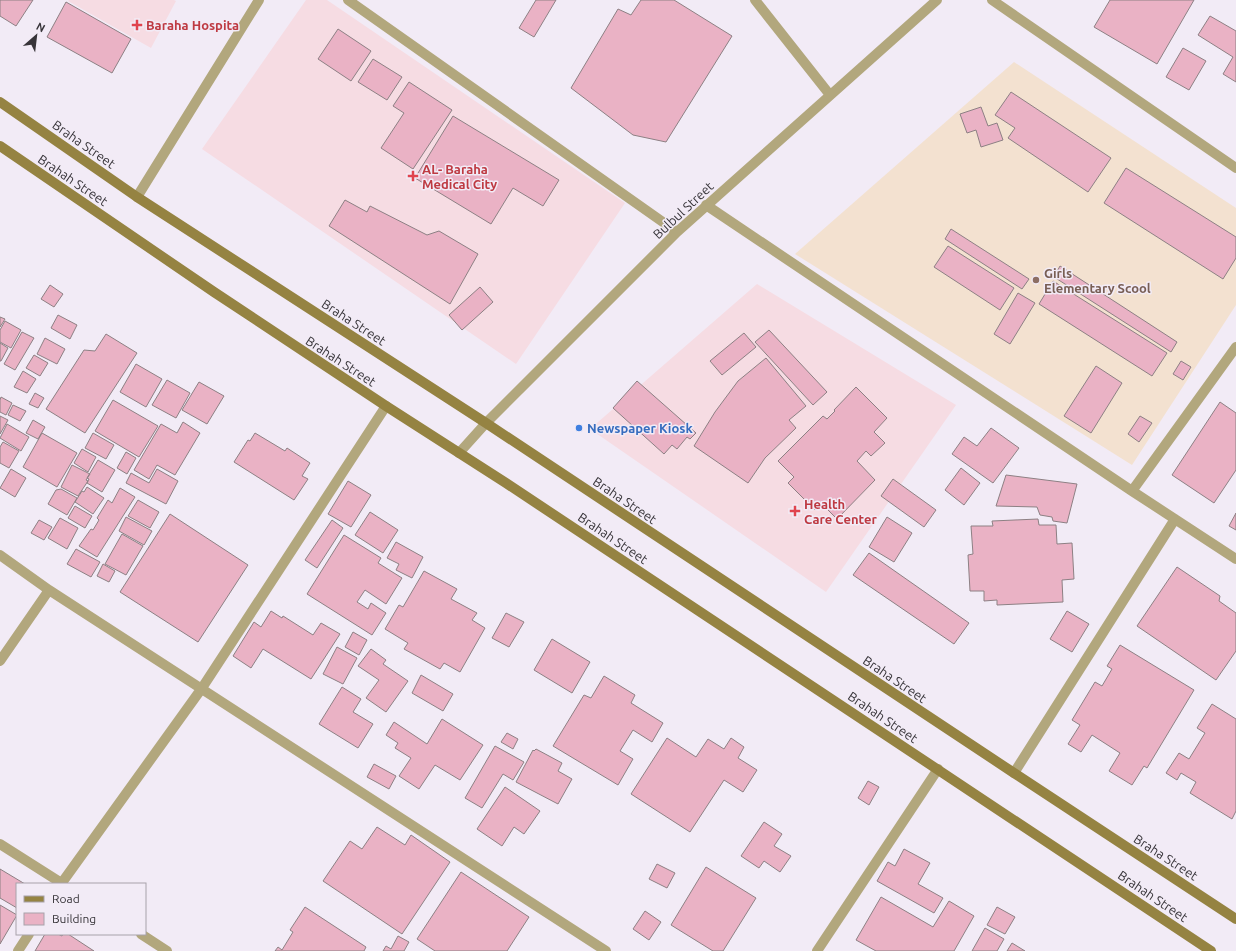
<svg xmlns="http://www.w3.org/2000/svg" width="1236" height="951" viewBox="0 0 1236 951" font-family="Ubuntu,sans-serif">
  <rect width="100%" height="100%" fill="#f2ebf6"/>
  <path fill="#f3e1d0" d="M1014,62L1236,208V305L1132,465L795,254Z"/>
  <path fill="#f6dce3" d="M69,0H174L176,1L151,48L68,1Z
    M306,0H327L625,203L516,364L202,149Z
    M757,284L956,405L826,592L590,429Z"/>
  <path fill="#eab2c5" stroke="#8d8084" d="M0,0H33L16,26L0,16Z
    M536,0H556L534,37L519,28Z
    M641,0H674L732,36L666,142L633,135L571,88L618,9L631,15Z
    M1110,0H1194L1157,64L1094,27Z
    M66,2L131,39L112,73L47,37Z
    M1210,16L1236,31V82L1223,74L1233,57L1198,35Z
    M338,29L371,51L351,81L318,59Z
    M1183,48L1206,61L1189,90L1166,77Z
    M373,59L402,77L387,100L358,82Z
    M409,82L452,110L413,169L381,148L404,113L393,106Z
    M1011,92L1111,158L1088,192L1008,138L1015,128L995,115Z
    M981,107L988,126L997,123L1003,140L981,147L976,130L967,133L960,114Z
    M453,116L559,180L543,206L513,188L491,224L415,178Z
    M1126,168L1236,237V258L1223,279L1104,203Z
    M345,200L367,212L370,206L427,235L439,231L478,254L450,304L329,226Z
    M951,229L1029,279L1022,289L945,239Z
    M948,246L1014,288L1000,310L934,267Z
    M1060,266L1177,342L1171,352L1054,277Z
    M1053,281L1167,353L1152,376L1039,304Z
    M50,285L63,294L54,307L41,299Z
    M480,287L493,302L462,330L449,315Z
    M1018,293L1035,303L1010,344L994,334Z
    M58,315L77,325L70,339L51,328Z
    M0,317L5,319L0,327Z
    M5,321L21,330L11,348L0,342V330Z
    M769,330L827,392L813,405L755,342Z
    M22,332L34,338L15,370L4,364Z
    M744,333L756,347L722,375L710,361Z
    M106,334L137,353L85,433L46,409L84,350L95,351Z
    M45,338L65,349L57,364L37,354Z
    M0,343L8,348L1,361H0Z
    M34,355L48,363L40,376L26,368Z
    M766,358L806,406L789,420L796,428L765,458L748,483L694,446L715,412L738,381Z
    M1181,361L1191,367L1183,380L1173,374Z
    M136,364L162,379L146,407L120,392Z
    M1096,366L1122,383L1091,433L1064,416Z
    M23,371L36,379L27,393L14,387Z
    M167,380L190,393L176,418L152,405Z
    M637,381L696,433L690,439L687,437L677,449L672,445L664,454L613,408Z
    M199,382L224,396L207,424L182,410Z
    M856,387L887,418L874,432L885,443L871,456L866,451L857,461L875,480L837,519L821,503L815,510L788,483L794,477L778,461L823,416L827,419L835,411L834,410Z
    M35,393L44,398L38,408L29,404Z
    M1,397L12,403L6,415L0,412V400Z
    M113,400L158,426L139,457L95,431Z
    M1220,402L1236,413V470L1214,503L1172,475Z
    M13,405L26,411L20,421L8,415Z
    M0,416L8,420L0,434Z
    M1140,416L1152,423L1139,442L1128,434Z
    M33,420L45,427L38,439L26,433Z
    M183,422L200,433L175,475L157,465L149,479L134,470L161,424L177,433Z
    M7,424L29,437L21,451L0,438Z
    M991,428L1019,448L993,483L952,454L964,437L977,446Z
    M42,433L77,453L57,487L23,467Z
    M93,433L114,445L106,459L85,448Z
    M255,433L285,451L287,448L310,463L302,476L308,479L294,500L234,462L248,440L250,441Z
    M3,442L19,451L9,468L0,463V447Z
    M82,449L96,457L88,472L74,463Z
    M126,452L136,458L127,474L117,468Z
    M98,460L115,470L102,492L87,483L89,479L87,478Z
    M72,465L90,474L86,480L88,481L78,496L61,487Z
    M961,468L980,483L964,505L945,490Z
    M11,469L26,478L15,497L0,488Z
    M157,469L178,481L166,504L126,483L131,473L149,483Z
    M1006,475L1077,484L1067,523L1053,521L1052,517L1040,515L1037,507L996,506Z
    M893,479L936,510L924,527L881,496Z
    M348,481L371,495L351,527L328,514Z
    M87,487L104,498L93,514L75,502L82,491L84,492Z
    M120,488L135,497L97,557L79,546L91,529L93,530L99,520L97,518L108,500L112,503Z
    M61,489L77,498L67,515L48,504L56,490Z
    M138,500L159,512L150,528L128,516Z
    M75,506L92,516L85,528L68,518Z
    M370,512L398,530L383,553L355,535Z
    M1236,513V530L1229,526Z
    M170,514L248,565L198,642L120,592Z
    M126,517L152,531L144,545L119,531Z
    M887,517L912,533L894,562L869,547Z
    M60,518L78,528L67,549L48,538Z
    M1038,519L1039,525H1056L1057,544L1072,543L1074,579L1062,580L1063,602L997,605V600L984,601V591H970L968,555L973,554L971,526H993L992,521Z
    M39,520L52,527L44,540L31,533Z
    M332,520L343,528L317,568L305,560Z
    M122,534L143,546L126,575L105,564Z
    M344,535L381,558L378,563L402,578L386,604L365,590L357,602L368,609L371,603L386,613L372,635L307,594Z
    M396,542L423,557L412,578L396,570L399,564L387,558Z
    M76,549L100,562L91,577L67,564Z
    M869,553L969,623L954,644L853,575Z
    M103,564L115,571L109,582L97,576Z
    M1177,567L1220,596L1219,601L1236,613V651L1216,680L1137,626Z
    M424,571L457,589L451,599L477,613L472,620L485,628L460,672L444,663L440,669L404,649L408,643L385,629L399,605L403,607Z
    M271,611L282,618L283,616L313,635L321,623L340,634L311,679L263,649L251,668L233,656L254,622L261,627Z
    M1067,611L1089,624L1072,652L1050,639Z
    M506,613L524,622L509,647L492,638Z
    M353,632L367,640L359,655L345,647Z
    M552,639L590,662L572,693L534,670Z
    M1120,645L1194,690L1147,768L1144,766L1132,785L1109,771L1120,753L1092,735L1081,752L1068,744L1080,725L1072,720L1095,682L1102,686L1112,669L1107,666Z
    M337,647L357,658L343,684L323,674Z
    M371,649L386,660L383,664L408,681L386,712L366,698L379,680L358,666Z
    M421,675L453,694L443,711L412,693Z
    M604,676L635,695L631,703L663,723L652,742L633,730L620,751L633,759L618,785L553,746L584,695L591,698Z
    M342,687L361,699L353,712L373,724L358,748L319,724Z
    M1212,704L1236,719V811L1232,819L1190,793L1196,782L1181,773L1177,780L1166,773L1179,753L1189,759L1205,733L1197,728Z
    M442,719L483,745L460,780L435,765L419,789L399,776L411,758L395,748L398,743L386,735L394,722L427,744Z
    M507,733L518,739L513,749L501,742Z
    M667,738L696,757L708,739L724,749L731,738L744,747L738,758L757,770L743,792L724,780L690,832L631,794Z
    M495,746L524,762L513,780L503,774L482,808L465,798Z
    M536,749L562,763L558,771L572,779L558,804L516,782L533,750L534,751Z
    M374,764L396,776L389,789L367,777Z
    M868,781L879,787L869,805L858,798Z
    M505,787L540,811L524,834L514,827L502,846L477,829Z
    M764,822L782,834L774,846L791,856L780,872L764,861L759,868L741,856Z
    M377,827L405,845L411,835L450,862L402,934L323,881L350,841L362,849Z
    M904,849L930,863L918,884L943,898L934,913L877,881L888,862L895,866Z
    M657,864L675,873L667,888L649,879Z
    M706,867L756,898L723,951H713L671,925Z
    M0,869L25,884H17V908L0,898Z
    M461,872L529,917L507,951H435L417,939Z
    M881,897L933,927L949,901L974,916L954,951H876L856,940Z
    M0,905L17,915L0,944Z
    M305,907L366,947L364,951H275L278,947L282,950L293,932L290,930Z
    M997,907L1015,917L1005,934L987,925Z
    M645,911L661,922L649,940L633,929Z
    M985,928L1004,939L997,951H972Z
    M45,934H58L62,936L63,934H68L94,951H35Z
    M398,936L409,942L404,951H383L386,946L391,949Z
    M1012,943L1025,951H1007Z"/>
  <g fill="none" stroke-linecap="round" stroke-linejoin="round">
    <path stroke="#b2a77d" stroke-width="10" d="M348,0L677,232
      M755,0L830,95
      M992,0L1236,168
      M137,197L259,0
      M706,205L1132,491L1236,559
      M459,453L486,423L677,232L937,0
      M1132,491L1236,347
      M0,555L49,590L606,951
      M0,661L49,590
      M1014,773L1175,519
      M0,844L63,884
      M61,884L202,688L386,406
      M141,934L167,951
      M18,951L29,934
      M817,951L938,769"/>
    <path stroke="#958342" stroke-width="10" d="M0,102L137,197L486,423L1014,773L1236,919
      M0,146L214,292L386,406L506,483L1211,951"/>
  </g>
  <g fill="#e0444e" stroke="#f2ebf6" stroke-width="1.5">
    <path d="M135 19h4v4h4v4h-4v4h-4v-4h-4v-4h4z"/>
    <path d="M411 170h4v4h4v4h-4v4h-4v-4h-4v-4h4z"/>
    <path d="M793 505h4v4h4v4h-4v4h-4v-4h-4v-4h4z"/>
  </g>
  <circle fill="#8d6e63" stroke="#f2ebf6" stroke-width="1.5" cx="1036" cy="280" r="4"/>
  <circle fill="#3f7fe0" stroke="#f2ebf6" stroke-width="1.5" cx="579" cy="428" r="4"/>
  <g text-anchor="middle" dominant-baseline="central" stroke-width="3" stroke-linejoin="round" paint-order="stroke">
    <g font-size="13" font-weight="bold" fill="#be3a42" stroke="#f2ebf6" text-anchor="start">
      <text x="146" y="25">Baraha Hospita</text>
      <text x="422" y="169">AL- Baraha<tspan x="422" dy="15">Medical City</tspan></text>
      <text x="804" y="504">Health<tspan x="804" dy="15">Care Center</tspan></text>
    </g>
    <g font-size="13" fill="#373439" stroke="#f2ebf6">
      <text transform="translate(84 144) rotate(35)">Braha Street</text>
      <text transform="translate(73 180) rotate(34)">Brahah Street</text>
      <text transform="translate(683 210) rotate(-43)">Bulbul Street</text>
      <text transform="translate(354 322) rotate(33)">Braha Street</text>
      <text transform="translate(341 361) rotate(33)">Brahah Street</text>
      <text transform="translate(625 500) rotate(34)">Braha Street</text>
      <text transform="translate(613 538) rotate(34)">Brahah Street</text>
      <text transform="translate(895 679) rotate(34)">Braha Street</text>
      <text transform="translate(883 717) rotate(34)">Brahah Street</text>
      <text transform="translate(1166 857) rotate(33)">Braha Street</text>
      <text transform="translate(1153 896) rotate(34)">Brahah Street</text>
    </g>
    <g font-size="13" font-weight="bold" fill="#785e54" stroke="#f2ebf6" text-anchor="start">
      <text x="1044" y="273">Girls<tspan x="1044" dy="15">Elementary Scool</tspan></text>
    </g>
    <g font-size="13" font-weight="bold" fill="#366cbe" stroke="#f2ebf6" text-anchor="start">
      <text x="587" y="428">Newspaper Kiosk</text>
    </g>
  </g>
  <rect x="16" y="883" width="130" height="52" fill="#f2ebf6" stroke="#a7a2aa"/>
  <rect x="24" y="896" width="20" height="6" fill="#958342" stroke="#a7a2aa"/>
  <text x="52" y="903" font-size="12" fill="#373439">Road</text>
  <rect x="24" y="913" width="20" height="12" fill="#eab2c5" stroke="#a7a2aa"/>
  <text x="52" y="923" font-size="12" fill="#373439">Building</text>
  <g transform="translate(36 36) rotate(28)" stroke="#f2ebf6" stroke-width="3" paint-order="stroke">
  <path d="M0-3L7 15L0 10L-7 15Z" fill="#373439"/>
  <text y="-6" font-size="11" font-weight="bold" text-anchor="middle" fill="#373439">N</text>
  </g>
</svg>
